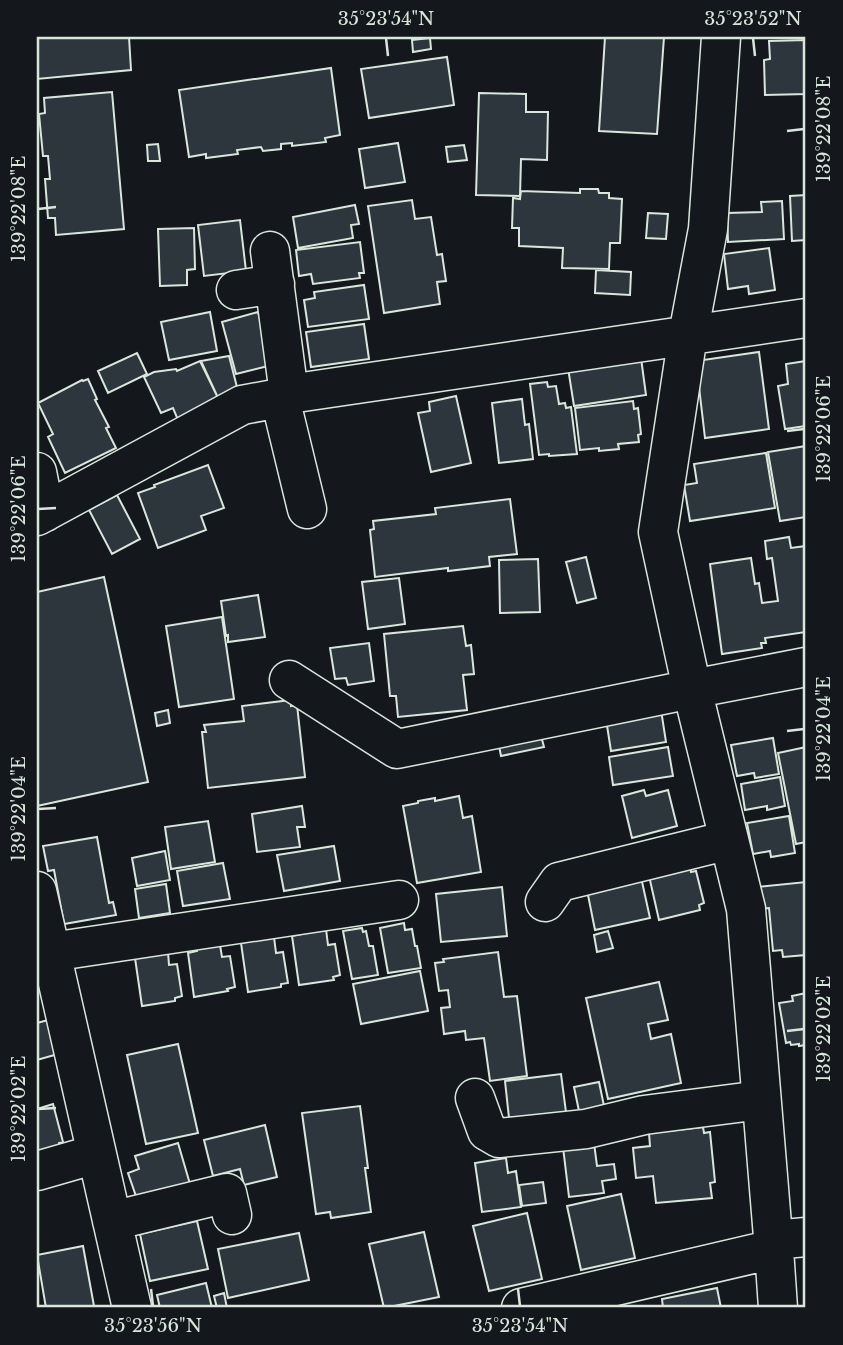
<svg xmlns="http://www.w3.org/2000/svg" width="843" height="1345" viewBox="0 0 843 1345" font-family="'Libre Baskerville',serif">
  <rect width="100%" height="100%" fill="#14181c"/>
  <path fill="#2c363c" stroke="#d8e6dc" stroke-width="2" d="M37,37H129L131,70L37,79Z
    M605,37H664L657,134L599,131Z
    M430,38L431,49L413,52L412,40Z
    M806,40V94L765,95L764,60L770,59L769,41Z
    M447,57L454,105L369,118L361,69Z
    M331,68L340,135L325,138L326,142L292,146V143L281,144V149L263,151L261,147L237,150L238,154L206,158V154L189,157L179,90Z
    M112,92L124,229L56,235L55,218H48L45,179H50L48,156H43L39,114L45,113L44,98Z
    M479,93L526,94V112H548L547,160L521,159L520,196L476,195Z
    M398,143L405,182L365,188L359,149Z
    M158,144L160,161H148L147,145Z
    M464,145L467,160L448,162L446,147Z
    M580,189H598L599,193H609V198L622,199L620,243H610L609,269L562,268L563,248L519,246V228H512L513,198L520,199L521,191L580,193Z
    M806,195V240L792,241L790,196Z
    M412,200L415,219L431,217L437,255L442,254L446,281L437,282L440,304L384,313L368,206Z
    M782,201L784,239L728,242L727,213L762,212L761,202Z
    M355,205L359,224L351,225L353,238L298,248L293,217Z
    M648,213L668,214L666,239L646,238Z
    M240,220L246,271L204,276L198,225Z
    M194,228L195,269L187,270V285L160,286L158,229Z
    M360,242L364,273H359L360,278L313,284L311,274L299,276L296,250Z
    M769,248L775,290L749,294L748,286L728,289L724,254Z
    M596,270L631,272L630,295L595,293Z
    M364,285L369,319L308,327L304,300L315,298L314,292Z
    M210,312L217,351L169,360L161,322Z
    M258,312L272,365L236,374L222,322Z
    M364,324L369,359L311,367L306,332Z
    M759,352L769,429L705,438L696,361Z
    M137,353L147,374L108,393L98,371Z
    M229,356L238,391L219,400L201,361Z
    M641,358L646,395L574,406L568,368Z
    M200,361L219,400L178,420L173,408L161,413L144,377L154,372L176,369L177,371Z
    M806,361V426L785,429L778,386L788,384L786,364Z
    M88,379L97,399L95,400L109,427L106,428L116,448L65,473L48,437L53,434L38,403L82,380L83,381Z
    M547,382L548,387L556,386L559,404L565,403L566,408L571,407L577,454L549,456V454L539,455L530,384Z
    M456,396L471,463L431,472L418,413L430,411L429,402Z
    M522,399L525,425L529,424L533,459L499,463L492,403Z
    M633,401L634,409L638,408L641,434L638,435L639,442L618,444L619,449L599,451V448L580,450L575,408Z
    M806,446V517L780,521L768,452Z
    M766,453L775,508L690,521L684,485L697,483L694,464Z
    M208,465L224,508L201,516L206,530L158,548L138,493L155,487L154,485Z
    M117,495L140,539L112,554L89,510Z
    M510,499L517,554L489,557L490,566L448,571V568L375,577L370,530L374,529L373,521L436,514L435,508Z
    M789,537L791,548L806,546V632L765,638L766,643H761L762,648L722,654L710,564L751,558L755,584L759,583L762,603L778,601L772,558L767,559L765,541Z
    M586,557L596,598L577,603L566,562Z
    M538,559L540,612L500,613L499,560Z
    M104,577L148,782L37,806V592Z
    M399,578L405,624L368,629L362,582Z
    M258,595L265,637L228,642V635L226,636L221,601Z
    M222,617L234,699L179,707L166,626Z
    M463,626L466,646L471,645L474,674L463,675L467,710L398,717L396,696H390L384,634Z
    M369,643L374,681L348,685L346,678L335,679L330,648Z
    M291,700V706L297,705L305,777L208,788L202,732H206L204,725L244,721L242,706Z
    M168,710L170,723L157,726L155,713Z
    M661,710L666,742L611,751L606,719Z
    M539,728L544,747L501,756L497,736Z
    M773,738L779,774L755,778L754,773L737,776L731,745Z
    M668,747L673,776L613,785L609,757Z
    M806,747V842L796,844L778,753Z
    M780,777L785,806L767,810V806L745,810L741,784Z
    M644,790L646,796L668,790L677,826L632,838L622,796Z
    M459,796L463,818L472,816L481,872L417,883L403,806L418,803V801L435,798V801Z
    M302,806L305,827H297L300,847L257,852L252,814Z
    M789,816L795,853L771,857L770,851L753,854L747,823Z
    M208,821L215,862L171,869L165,827Z
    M97,837L109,903L113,902L116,915L64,924L54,870L48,871L43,846Z
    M334,846L340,881L284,891L277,855Z
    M165,851L170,880L137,886L132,858Z
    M688,857L691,872L696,871L704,903L699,905L700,910L659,920L647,867Z
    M223,863L230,899L183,906L177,871Z
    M639,868L650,918L595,930L585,880Z
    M806,882V955L783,957L782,950L773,951L769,908L758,909L756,887Z
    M166,884L170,913L139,918L135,889Z
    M502,887L507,936L441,942L436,894Z
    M404,923L405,930L412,929L415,946H417L421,968L388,973L380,928Z
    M362,928L363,932L366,931L369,946H373L378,975L352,979L343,931Z
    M326,929L328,945L335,944L340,975L333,977L334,980L299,985L292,936Z
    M608,931L613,948L597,952L594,935Z
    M274,937L276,953L283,952L288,983L281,984V987L248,992L241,943Z
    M220,945L222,957L230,956L235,987L227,989L228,991L194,997L188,953L197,951V948Z
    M168,952L169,965L177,964L182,996L175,998V1001L142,1006L135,958Z
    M498,952L504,997L517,996L527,1076L490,1081L484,1038L466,1040L465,1031L444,1034L441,1008L450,1007L448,990L439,991L435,963L444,962L443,959Z
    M420,971L428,1011L361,1024L353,984Z
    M659,982L668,1020L648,1024L651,1039L671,1034L681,1083L608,1099L586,998Z
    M806,993V1045L799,1046V1044L791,1045L790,1042L786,1043L779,1003L793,1001L792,996Z
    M48,1020L58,1054L37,1060V1023Z
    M178,1044L198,1133L146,1144L127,1055Z
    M561,1074L566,1112L509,1118L505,1081Z
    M599,1082L604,1106L579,1111L574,1087Z
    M53,1104L63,1142L59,1143V1147L37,1153V1109Z
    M360,1106L368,1168H365L371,1212L331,1218L330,1212L316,1214L302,1113Z
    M265,1125L277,1177L244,1185L240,1169L213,1176L204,1140Z
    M703,1127L704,1133L710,1132L715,1182L710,1183L712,1198L656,1203L653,1176L636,1178L633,1148L650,1146L649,1133Z
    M178,1143L190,1184L137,1199L128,1173L139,1169L135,1156Z
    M594,1143L597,1166L614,1164L616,1179L602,1181L604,1193L569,1197L563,1147Z
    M506,1158L508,1173L516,1171L521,1207L482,1212L475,1163Z
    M543,1182L546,1203L522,1206L519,1185Z
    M621,1194L635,1258L581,1270L567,1206Z
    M527,1213L542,1279L489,1291L473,1226Z
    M197,1221L208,1269L150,1281L140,1234Z
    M424,1232L439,1297L384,1308L369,1244Z
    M299,1233L309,1280L228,1298L218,1249Z
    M83,1246L94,1306L82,1308H46L37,1255Z
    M206,1283L212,1308H160L157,1295Z
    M717,1288L721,1308H663L662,1299Z
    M224,1293L227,1308H217L214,1296Z"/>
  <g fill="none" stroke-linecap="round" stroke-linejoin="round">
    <defs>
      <path id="minor" d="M721,37L708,229L688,335L658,532L692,689L746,909L774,1249L778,1308
        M270,251L289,394
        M236,290L275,284
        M280,398L307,509
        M37,472L45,512
        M37,516L242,405L280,398L289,394L806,318
        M289,680L397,749L692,689L806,667
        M37,891L132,1308
        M545,902L559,882L729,840
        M51,952L399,900
        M475,1098L487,1131L499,1138L586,1129L644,1115L761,1100
        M37,1171L96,1154
        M112,1221L227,1193L232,1215
        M773,1240L806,1237
        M521,1308L774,1249"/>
    </defs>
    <use href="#minor" stroke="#d8e6dc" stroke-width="41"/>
    <use href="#minor" stroke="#14181c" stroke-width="38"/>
  </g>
  <path fill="none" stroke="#d8e6dc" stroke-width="2.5" d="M386,38L388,56M753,38L755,56M787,131L804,129M38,209L56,207M787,431L804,429M38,509L56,508M787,731L804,729M38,809L56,808M787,1031L804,1029M38,1109L56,1108M151,1289L153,1306M518,1289L520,1306"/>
  <rect width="843" height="1345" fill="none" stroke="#14181c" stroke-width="77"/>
  <rect x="38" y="38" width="766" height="1268" fill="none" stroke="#d8e6dc" stroke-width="2.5"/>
  <g font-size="18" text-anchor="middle" fill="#d8e6dc">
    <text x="386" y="25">35°23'54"N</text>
    <text x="753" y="25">35°23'52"N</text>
    <text transform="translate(824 129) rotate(-90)" y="6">139°22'08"E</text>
    <text transform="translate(19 209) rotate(-90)" y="6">139°22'08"E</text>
    <text transform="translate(824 429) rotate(-90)" y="6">139°22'06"E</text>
    <text transform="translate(19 509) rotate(-90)" y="6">139°22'06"E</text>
    <text transform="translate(824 729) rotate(-90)" y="6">139°22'04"E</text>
    <text transform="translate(19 809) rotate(-90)" y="6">139°22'04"E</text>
    <text transform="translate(824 1029) rotate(-90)" y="6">139°22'02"E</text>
    <text transform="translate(19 1109) rotate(-90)" y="6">139°22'02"E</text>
    <text x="153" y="1332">35°23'56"N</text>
    <text x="520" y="1332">35°23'54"N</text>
  </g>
</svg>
